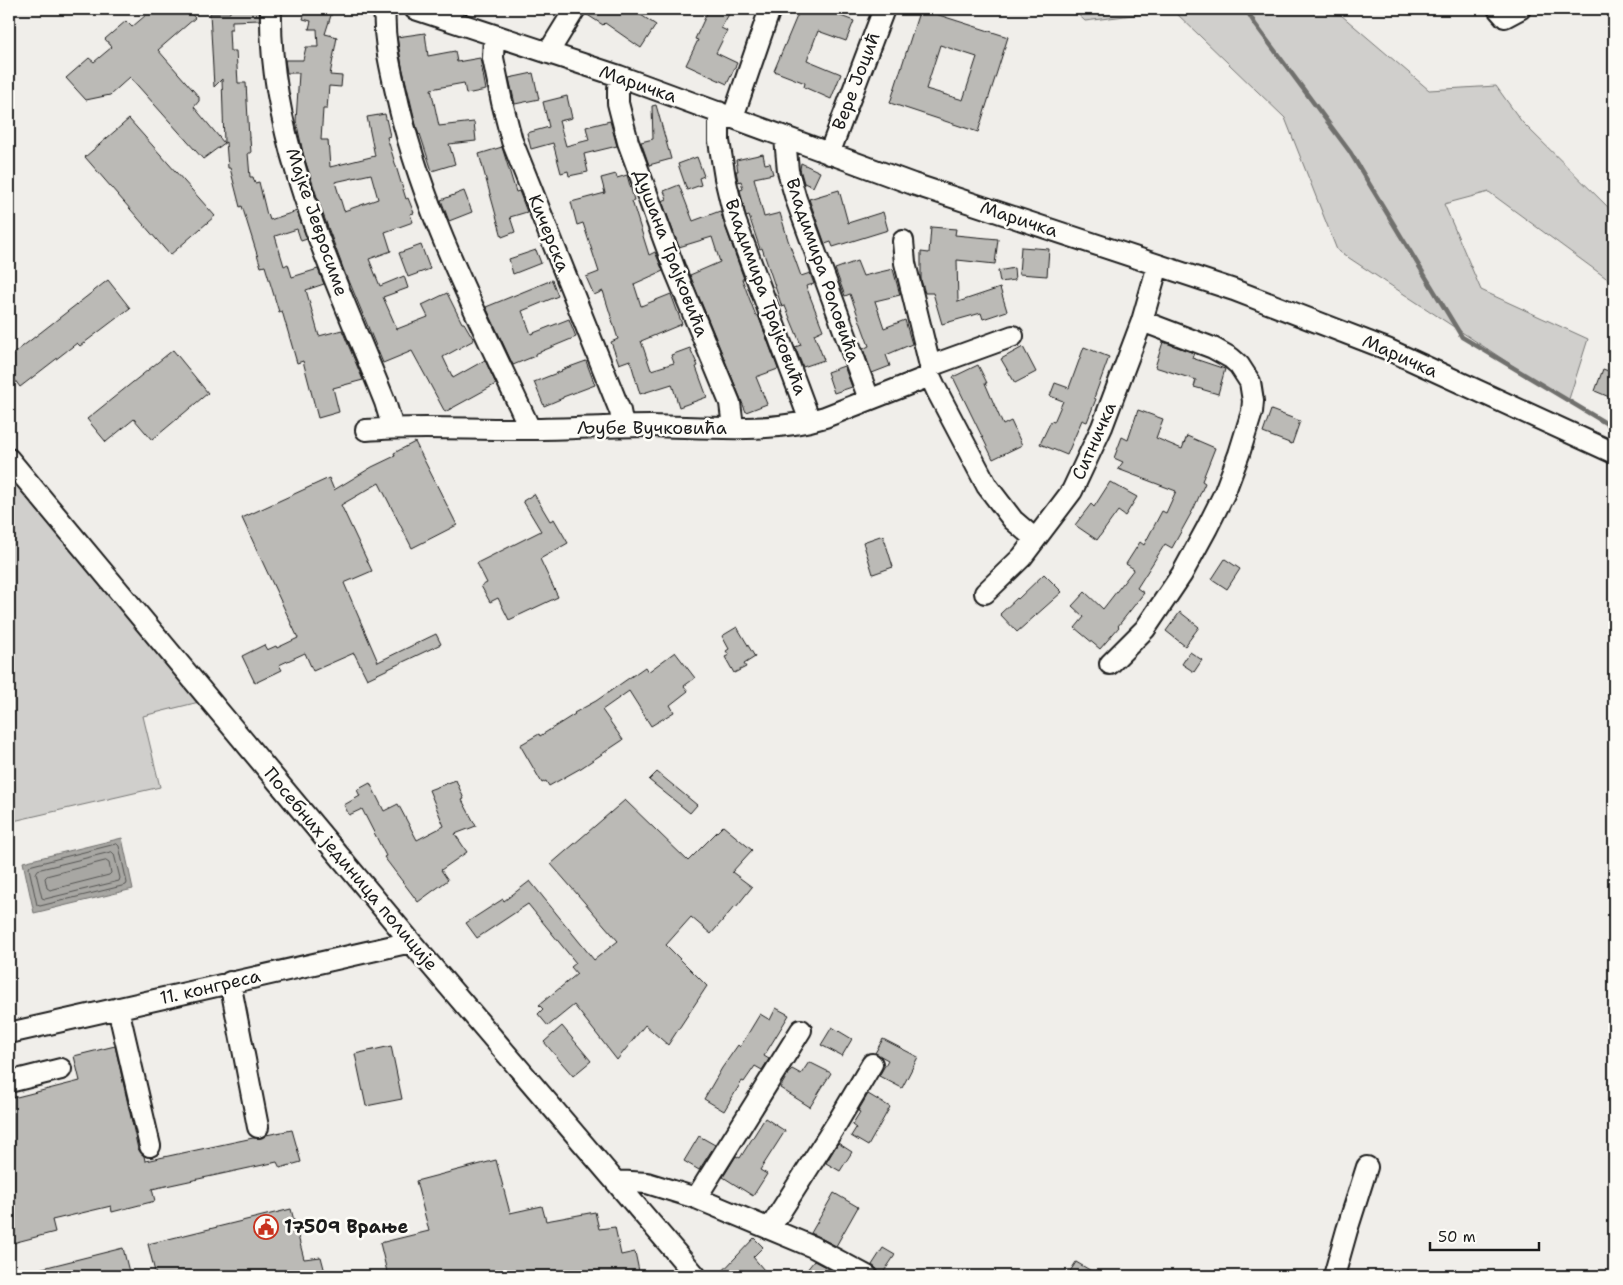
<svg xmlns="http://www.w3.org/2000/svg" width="1623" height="1285" viewBox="0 0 1623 1285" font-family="'Shantell Sans',sans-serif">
  <rect width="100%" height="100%" fill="#f0eeea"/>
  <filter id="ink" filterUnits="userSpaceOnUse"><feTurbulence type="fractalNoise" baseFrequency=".02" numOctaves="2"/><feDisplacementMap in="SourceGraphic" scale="10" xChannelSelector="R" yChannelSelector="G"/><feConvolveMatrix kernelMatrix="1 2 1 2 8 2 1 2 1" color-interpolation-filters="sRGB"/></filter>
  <g filter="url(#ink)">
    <path fill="#d0cfcc" stroke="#767674" d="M1072,9H1334L1429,90L1496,86L1522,122L1614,213V280L1613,283L1489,192L1444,204L1481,290L1588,339L1568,402L1337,250L1285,118L1173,10L1085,21Z
      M9,477L199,702L143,716L160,787L9,822Z"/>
    <path fill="#a8a7a3" stroke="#706f6d" d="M122,838L133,889L34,913L23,862Z"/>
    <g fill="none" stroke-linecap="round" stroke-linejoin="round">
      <path stroke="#545452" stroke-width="1" d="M117,844L119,846L127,883L126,885L40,906L37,905L29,868L30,866Z
        M112,852L114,854L120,878L119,881L45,899L42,898L36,873L38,870Z
        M106,861L109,863L111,873L109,875L50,890L47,888L45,878L47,876Z"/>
      <path stroke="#706f6d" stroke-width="4.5" d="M1246,9L1255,24L1350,152L1462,337L1614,428"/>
    </g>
    <path fill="#bbbab6" stroke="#1c1c1c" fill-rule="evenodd" d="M153,9H187L195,18L158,50L199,97V101L194,107L224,143L222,79L214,87L210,13H230V9H259L260,20L232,21V29H229L230,51H236L238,83H246L249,138H250L251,153H248L250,177H253L255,183L259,182L267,215L268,214L270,220L297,211L307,239L301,241L297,229L275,236L284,266L288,264L292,277L318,269L324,284L306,290L319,336L342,330L363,380L333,388L339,412L318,418L303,361L297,363L282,311L279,312L265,266L261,267L242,206L240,207L230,168H228L226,142L203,159L130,77L110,95L86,100L66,78L89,58L94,62L112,47L105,39L126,21L132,27Z
      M306,9H333L325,34L337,37L330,75L342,76L341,87L329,86L327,109H323L321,140H328L330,167L375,156L367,117L385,114L390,136L387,137L406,199L408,198L414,213L410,214L413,222L385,232L391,251L369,259L380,286L404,276L408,288L383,297L397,329L428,317L422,305L447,293L462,323H464L474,340L443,357L453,378L485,360L496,384L445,412L412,351L383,363L347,276H346L320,206L304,157L296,121L299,73H287L285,60H303L306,47H318L317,29H309L311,21L303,19ZM371,174L378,199L344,211L335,182Z
      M587,9H632L656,25L641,48L605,23L603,25L586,14Z
      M709,9H732L721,28L727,31L716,53L737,63L727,84L686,65L698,40L695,39Z
      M800,9H822L854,21L846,41L818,31L807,60L841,74L831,99L804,87L805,83L774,71Z
      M920,9L1008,37L978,132L890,103ZM940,45L977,57L963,100L926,89Z
      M425,33L428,56L455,51L457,62L480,58L486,90L466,94L464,83L431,89L439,126L474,122L476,141L449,144L455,164L432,171L420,134L419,135L417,129L402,66L397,37Z
      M533,73L539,99L515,104L509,78Z
      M567,96L572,118L559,121L566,146L589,140L586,127L610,121L617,146L584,154L588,172L569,176L568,171L561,173L553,143L531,149L527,133L549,127L543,102Z
      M656,105L671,159L649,165L641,142L653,139L652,106Z
      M129,119L215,216L170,255L85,157Z
      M502,147L516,192L519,191L527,212L510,217L515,232L502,237L479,154Z
      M763,154L765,164L770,163L773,174L754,178L764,217L780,213L788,240L801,276L810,273L814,284L806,286L823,330L814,334L824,360L803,367L795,347L801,345L785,306L782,307L762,248L760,249L749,216L746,217L740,190L743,189L741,181L738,182L737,176L736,171H738L736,160Z
      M697,157L704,176L699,178L701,185L687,190L678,164Z
      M801,163L820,172L813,187L804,183L800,169Z
      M616,174L617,178L627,175L634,200L632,201L649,255L655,252L663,271L634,284L641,306L671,294L682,324L641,341L651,370L674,363L671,355L690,348L698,366L696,367L707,397L679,407L672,384L640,394L630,360L619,364L611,342L618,339L603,291L594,295L586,277L599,272L583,223L577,225L571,202L605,193L601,178Z
      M679,185L693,221L720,211L744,279H742L756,316L758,315L778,369L756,377L767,404L746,412L690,275L720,262L712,237L679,247L662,201L667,199L664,191Z
      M839,190L848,223L883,212L888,230L833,247L831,242L825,244L809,199Z
      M464,191L472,212L449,221L441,200Z
      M931,227L956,229L955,235L998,239L995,264L957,260L958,302L1000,288L1007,311L983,319L981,313L942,324L933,293H925L921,280V252L929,253Z
      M421,245L430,269L408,277L399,253Z
      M1021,247L1049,249L1047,276L1019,274Z
      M536,250L541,263L513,274L509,259Z
      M857,261L863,276L893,269L900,295L875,301L884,328L905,320L912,344L886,355L890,366L872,373L863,349L869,346L850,294L845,296L835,269Z
      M1014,268L1015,280L1000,282L998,271Z
      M108,280L130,308L80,346L77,343L20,387L9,372V357Z
      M552,280L558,296L522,311L531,334L569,319L576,337L535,354V356L513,365L486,307Z
      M1163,342L1194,353L1192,358L1225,369L1218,394L1194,387L1196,380L1155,367Z
      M1023,347L1036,372L1015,383L1001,359Z
      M1084,347L1109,357L1094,398L1096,399L1087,422L1082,420L1067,455L1040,444L1051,421L1054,422L1063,401L1050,396L1055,383L1069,388Z
      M173,350L208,393L152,440L134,419L106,442L87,419Z
      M586,361L595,385L563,397V398L544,406L534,382L562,371L561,370Z
      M978,365L987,383H985L1003,425L1011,421L1022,445L993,459L953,377Z
      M844,366L852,387L834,393L827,372Z
      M1603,369L1614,373V399L1595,391Z
      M1138,410L1163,419L1156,438L1182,449L1187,436L1215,448L1202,481L1205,483L1194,508L1172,548L1165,544L1137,588L1144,593L1118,626L1119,627L1100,649L1075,628L1084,617L1072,606L1085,592L1103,609L1134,569L1126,564L1140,542L1144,545L1162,511L1166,513L1176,491L1118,469L1123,462L1114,458L1122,437L1128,440Z
      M1271,410L1300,421L1292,444L1263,433Z
      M415,442L457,525L412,548L379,483L341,505L372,571L344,583L378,662L436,634L441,644L367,679L354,653L313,671L305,653L279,665L282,670L255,683L242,656L264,645L267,650L276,646L277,648L298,638L242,518L329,478L334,490L372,467L395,456L394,453Z
      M1110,482L1137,497L1125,516L1118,511L1097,540L1075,525L1091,504L1094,507Z
      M534,494L550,521L554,519L568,543L540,559L558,597L509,620L498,598L490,602L481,586L487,583L477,563L541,531L523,501Z
      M883,535L893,567L873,574L863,542Z
      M1225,559L1240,569L1227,589L1212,579Z
      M1044,574L1062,592L1017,632L1000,614L1017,598L1018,599Z
      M1180,612L1199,627L1185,646L1166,631Z
      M737,627L755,657L744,664L746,667L734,673L725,657L729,655L726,651L729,649L722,636Z
      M675,652L695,678L684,686L688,691L670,705L674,712L651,726L629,691L602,710L623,740L581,768L549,786L546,781L542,783L520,745L539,734L540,736L575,714L574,713L596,701L645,667L648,672Z
      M1190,652L1202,660L1194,672L1182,664Z
      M657,772L697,805L690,813L649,780Z
      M456,780L464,799L462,800L476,826L455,834L467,852L441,870L448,880L418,902L384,857L386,856L362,809L349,815L344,805L360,796L357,790L370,783L384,811L398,804L417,840L444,826L429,790Z
      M625,800L688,861L723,826L752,850L732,872L752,887L736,907L735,906L711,934L691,917L666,945L707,986L668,1045L645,1025L617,1060L574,1005L548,1026L538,1014L543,1009L539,1005L577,974L571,967L576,963L528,904L477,938L466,923L503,899L504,901L530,881L594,960L618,941L551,864Z
      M776,1008L789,1015L764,1056L769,1059L762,1070L755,1066L744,1082L742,1081L724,1111L704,1099L722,1068L738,1045L740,1047L760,1014L770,1020Z
      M562,1026L591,1061L573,1076L544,1042Z
      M832,1027L852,1039L842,1056L821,1045Z
      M883,1039L918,1057L902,1088L879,1076L888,1060L875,1053Z
      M115,1046L138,1149L144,1156L145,1161L253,1138H261L266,1135L292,1130L301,1162L280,1168L277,1162L152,1189L155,1201L112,1212L111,1206L52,1220L55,1232L9,1244V1099L80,1081L74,1056Z
      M391,1046L402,1099L366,1106L355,1054Z
      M809,1062L831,1073L810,1107L780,1088L789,1072H790L792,1069L801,1074Z
      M868,1094L890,1107L868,1146L851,1136L856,1128L852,1125L860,1112L858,1111Z
      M765,1118L785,1131L760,1170L767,1174L753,1196L723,1177L736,1156L740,1158Z
      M699,1136L715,1145L699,1170L684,1161Z
      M838,1143L852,1152L840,1171L826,1163Z
      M496,1160L510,1213L542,1206L546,1221L595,1212L599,1229L615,1227L621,1255L635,1252L640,1276H388L380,1243L429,1231L416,1181Z
      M834,1193L858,1207L836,1246L811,1233Z
      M291,1209L304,1259L321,1257L326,1276H156L148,1244Z
      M754,1238L763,1247L753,1257L769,1276H718Z
      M123,1248L130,1276H27V1272Z
      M883,1248L895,1255L881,1276L877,1269L872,1265Z
      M814,1261L833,1271L839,1276H802Z
      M1076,1262L1100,1276H1067Z"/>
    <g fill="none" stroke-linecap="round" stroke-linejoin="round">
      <defs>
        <path id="minor" d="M271,9C268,143 336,279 385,402L393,428
          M385,9C383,35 389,62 395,88C420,208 479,318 530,429
          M415,9L619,76L913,184L1234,290L1387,349L1614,453
          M1498,9L1505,17L1520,9
          M494,35L493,58L502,102L512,141L620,411L623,426
          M548,53L575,9
          M619,76L618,90V103L628,142L675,270L730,403L733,427
          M719,112V141L725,178L735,220L810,421
          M733,117L770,9
          M785,138L788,171L796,199L869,399
          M829,154L884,9
          M903,241L905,263L930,366
          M930,376L937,391L987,486L1013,520L1035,539
          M366,430C420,425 475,430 529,429C570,429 610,426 651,426C708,427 770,434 825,417L930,376V366L1013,336
          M9,459L411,942L696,1276
          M985,593L1022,557L1072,491L1102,427L1142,321L1158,265
          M1110,664L1145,629L1182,574L1207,528L1224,494L1239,454L1252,412L1253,401L1250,382L1239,365L1231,358L1213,348L1142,321
          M230,982L258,1127
          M118,1008L150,1146
          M9,1033L411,942
          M9,1082L61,1069
          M615,1181L647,1183L696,1198L813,1247L867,1276
          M696,1198L801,1030
          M770,1228L837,1123L872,1064
          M1334,1276L1347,1230L1367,1167"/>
      </defs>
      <use href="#minor" stroke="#1c1c1c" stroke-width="24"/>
      <use href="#minor" stroke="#fdfcf7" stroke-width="20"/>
    </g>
  </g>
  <defs>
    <symbol id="civic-ring" viewBox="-11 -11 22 22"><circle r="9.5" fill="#fdfcf7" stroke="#c8321e" stroke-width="1.5"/><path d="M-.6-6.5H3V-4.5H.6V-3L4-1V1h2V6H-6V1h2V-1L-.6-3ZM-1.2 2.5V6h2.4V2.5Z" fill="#c8321e"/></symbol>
  </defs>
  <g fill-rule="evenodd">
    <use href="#civic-ring" x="252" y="1213" width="28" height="28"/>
  </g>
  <g text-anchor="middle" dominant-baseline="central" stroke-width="5" stroke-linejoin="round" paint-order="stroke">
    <g font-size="18" fill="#1c1c1c" stroke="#fdfcf7">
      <text transform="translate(856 81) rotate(-69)">Вере Јоцић</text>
      <text transform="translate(638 84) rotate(19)">Маричка</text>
      <text transform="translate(1019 219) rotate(18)">Маричка</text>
      <text transform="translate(317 222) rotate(71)">Мајке Јевросиме</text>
      <text transform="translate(549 233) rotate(68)">Кичерска</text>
      <text transform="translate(671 253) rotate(69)">Душана Трајковића</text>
      <text transform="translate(823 270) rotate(71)">Владимира Роловића</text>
      <text transform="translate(766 297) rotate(70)">Владимира Трајковића</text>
      <text transform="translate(1400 356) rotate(24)">Маричка</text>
      <text x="652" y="428">Љубе Вучковића</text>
      <text transform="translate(1094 441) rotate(-66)">Ситничка</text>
      <text transform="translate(351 869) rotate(50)">Посебних јединица полиције</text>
      <text transform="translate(210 987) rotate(-13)">11. конгреса</text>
    </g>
    <g font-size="18" font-weight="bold" fill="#1c1c1c" stroke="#fdfcf7" text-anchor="start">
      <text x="284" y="1227">17509 Врање</text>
    </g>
  </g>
  <rect width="1623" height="1285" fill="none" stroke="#fdfcf7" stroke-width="30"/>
  <rect x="15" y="15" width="1593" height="1255" fill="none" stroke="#1c1c1c" stroke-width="2" filter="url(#ink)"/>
  <path d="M1430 1242v8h109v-8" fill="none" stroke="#1c1c1c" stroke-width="2.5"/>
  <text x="1438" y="1242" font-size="15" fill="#1c1c1c" stroke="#fdfcf7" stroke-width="4" paint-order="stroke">50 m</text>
</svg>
